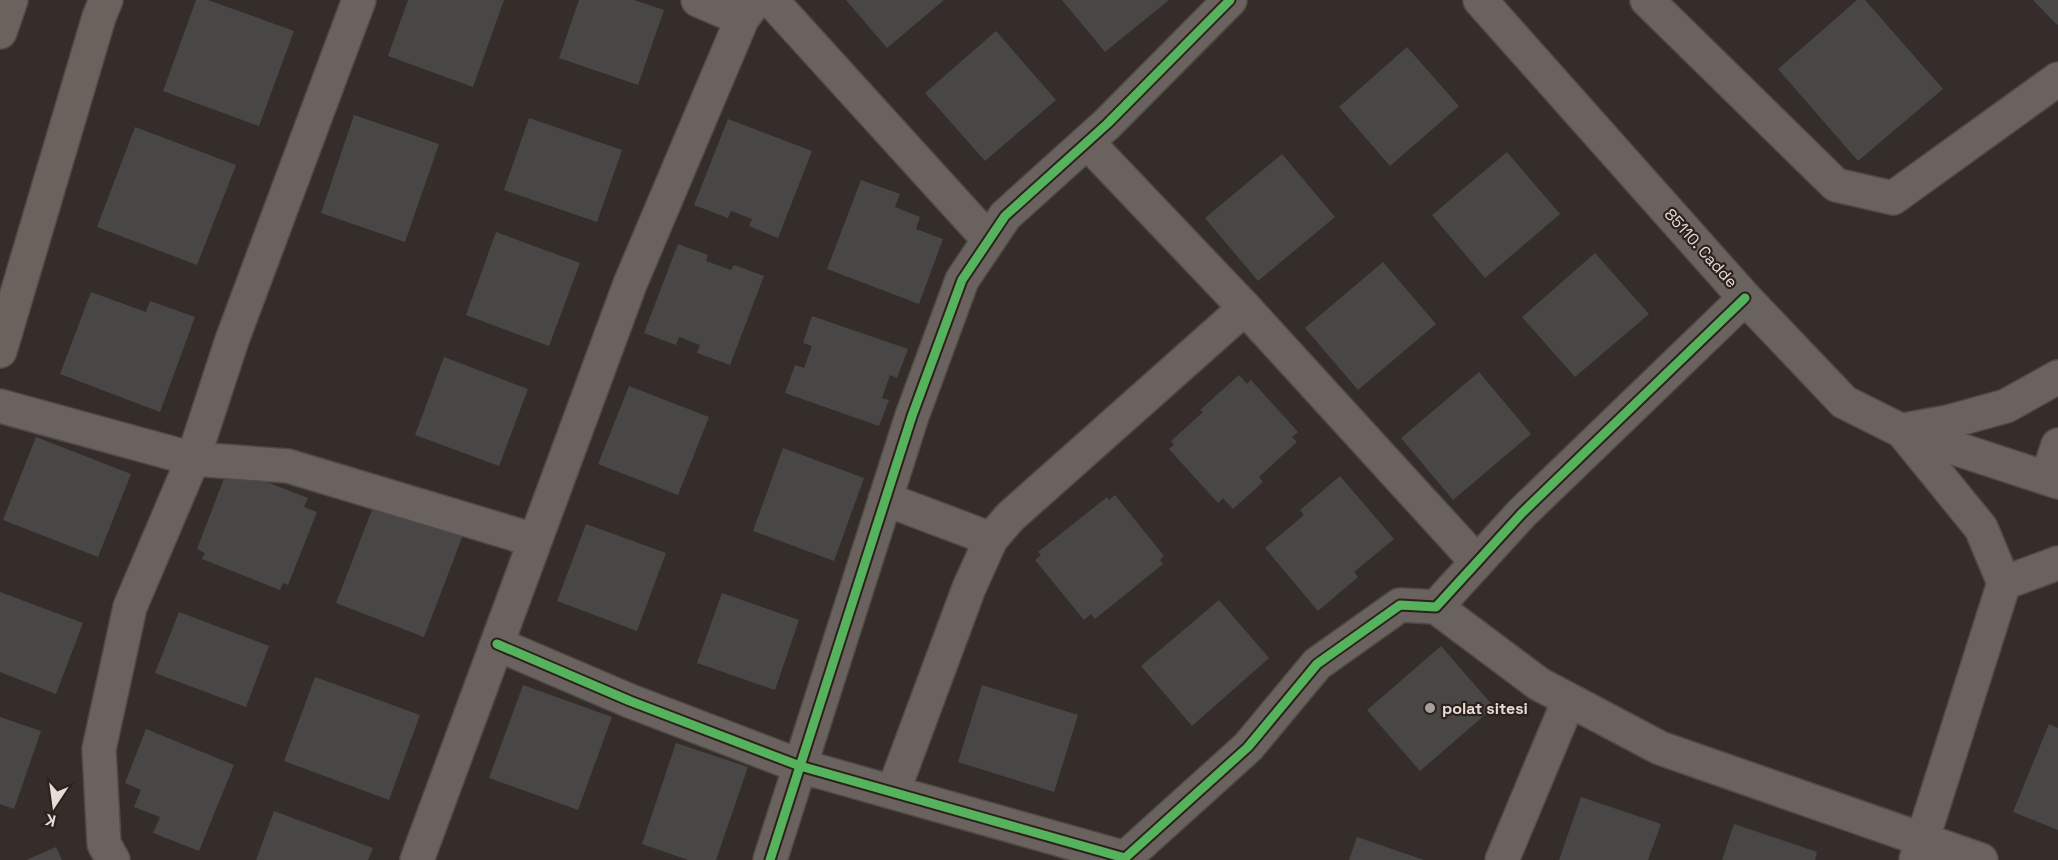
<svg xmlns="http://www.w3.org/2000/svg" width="2058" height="860" viewBox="0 0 2058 860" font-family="'Space Grotesk',sans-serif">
  <rect width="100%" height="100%" fill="#352d2a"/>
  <path fill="#484745" d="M196,0H208L294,31L259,126L163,91Z
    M408,0H504L473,87L388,56Z
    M579,0H634L664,10L638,85L559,58Z
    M846,0H944L887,48Z
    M1062,0H1169L1105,52Z
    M1857,0H1865L1943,89L1858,161L1778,69Z
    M2033,0H2058V24L2057,25Z
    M996,31L1056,100L985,161L925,93Z
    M1407,47L1459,106L1390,166L1339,107Z
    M354,115L439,144L405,242L321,213Z
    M529,118L622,150L597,222L504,190Z
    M728,119L812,151L778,238L749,226L752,219L731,211L728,218L694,205Z
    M135,127L236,165L197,265L97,227Z
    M1507,152L1560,214L1485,278L1432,215Z
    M1282,154L1335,217L1258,281L1205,218Z
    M861,180L900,194L895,207L920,217L916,229L943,239L919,304L827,269Z
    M496,232L580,263L549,346L466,315Z
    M678,244L708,255L706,261L731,270L734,265L764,276L730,365L697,353L700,345L679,337L676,345L644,333Z
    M1595,253L1649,314L1575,377L1522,317Z
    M1383,262L1436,324L1358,390L1305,328Z
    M91,292L146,312L150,301L195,317L160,412L60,374Z
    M812,316L908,349L897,378L890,375L882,398L889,400L879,426L785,393L795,365L804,368L812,346L803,343Z
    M444,357L528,389L499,466L415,435Z
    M1479,372L1531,434L1453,500L1401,438Z
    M1239,375L1247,384L1251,380L1298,432L1292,437L1297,442L1259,477L1263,482L1233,509L1223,498L1218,503L1169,449L1174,445L1171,441L1203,412L1200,410Z
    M629,386L709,417L678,495L598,464Z
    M36,437L131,474L98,557L3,520Z
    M783,448L864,478L834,561L753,531Z
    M236,470L308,498L304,507L317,512L288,585L283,583L280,590L202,559L205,553L197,549L225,476L232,479Z
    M1340,476L1394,539L1354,572L1358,577L1318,611L1265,548L1304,515L1300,510Z
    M1115,495L1164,556L1160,560L1163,564L1095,619L1091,614L1084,620L1035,560L1041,555L1038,552L1107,497L1109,500Z
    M375,502L463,535L424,637L336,603Z
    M586,524L666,553L637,631L557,601Z
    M0,592L83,623L56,694L0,672Z
    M722,593L799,620L775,690L697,663Z
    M1219,600L1269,658L1192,726L1141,666Z
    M179,612L269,646L246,707L155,673Z
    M1441,646L1494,707L1420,771L1367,710Z
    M315,677L420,715L389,800L284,761Z
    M523,685L612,717L578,810L489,778Z
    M982,685L1078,715L1054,792L958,762Z
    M0,717L41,731L14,809L0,804Z
    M2049,724L2058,728V830L2013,812Z
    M146,729L234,765L199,851L153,833L160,817L134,807L141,790L125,783Z
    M676,743L748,767L716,860H688L642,844Z
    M1581,797L1661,824L1648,860H1559Z
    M274,811L373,848L368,860H256Z
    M1734,824L1817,852L1815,860H1722Z
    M1357,837L1424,860H1349Z
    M56,847L62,860H26Z"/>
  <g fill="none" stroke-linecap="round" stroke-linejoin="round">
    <defs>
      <path id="minor" d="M698,0L742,19
        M771,0L989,240
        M1480,0L1745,298L1844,402L1902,431L2058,482
        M1647,0L1836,185L1893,198L2058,79
        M1087,142L1245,308L1477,562
        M0,406L193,459L288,466L534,540
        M1904,430L1948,422L2006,406L2058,377
        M1902,431L1981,528L2004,583L1916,860
        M2047,478L2058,445
        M885,499L991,539
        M2004,583L2058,563
        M1436,607L1539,684L1660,748L1981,860
        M497,644L630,701L800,766L1125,858L1248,747L1317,664L1400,605L1436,607L1522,513L1745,298
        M893,792L969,588L991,539L1010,517L1245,308
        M113,860L104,844L99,749L130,607L193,459L232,340L359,0
        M417,860L630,284L742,19L756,0
        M770,860L912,416L962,280L1005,216L1107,124L1230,0
        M1502,860L1569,700"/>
      <path id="major" d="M0,32L11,0
        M0,351L99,17L106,0"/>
    </defs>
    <use href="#minor" stroke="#504a47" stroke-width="36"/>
    <use href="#major" stroke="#504a47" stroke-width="36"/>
    <use href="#minor" stroke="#6a625f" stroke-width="33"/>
    <use href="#major" stroke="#6c625d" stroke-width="33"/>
    <defs>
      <path id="cycleway" d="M497,644L630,701L800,766L1125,858L1248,747L1317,664L1400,605L1436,607L1522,513L1745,298
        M770,860L912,416L962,280L1005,216L1107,124L1230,0"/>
    </defs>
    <use href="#cycleway" stroke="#2e211b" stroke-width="13"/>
    <use href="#cycleway" stroke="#56b35d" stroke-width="9"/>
  </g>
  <circle fill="#a89f9c" stroke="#2e211b" stroke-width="2" cx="1430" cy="708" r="6"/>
  <g text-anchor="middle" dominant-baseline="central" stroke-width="4.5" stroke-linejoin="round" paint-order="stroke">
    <g font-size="16" fill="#e6ddd9" stroke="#2e211b">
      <text transform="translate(1701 248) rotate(48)">85110. Cadde</text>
    </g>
    <g font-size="16" font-weight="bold" fill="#e6ddd9" stroke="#2e211b" text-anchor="start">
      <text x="1442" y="708">polat sitesi</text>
    </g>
  </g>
  <g transform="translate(54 806) rotate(193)" stroke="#2e211b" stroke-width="4.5" paint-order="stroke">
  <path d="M0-4.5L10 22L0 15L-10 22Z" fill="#e6ddd9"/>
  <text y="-9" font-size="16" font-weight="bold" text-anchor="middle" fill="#e6ddd9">K</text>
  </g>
</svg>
